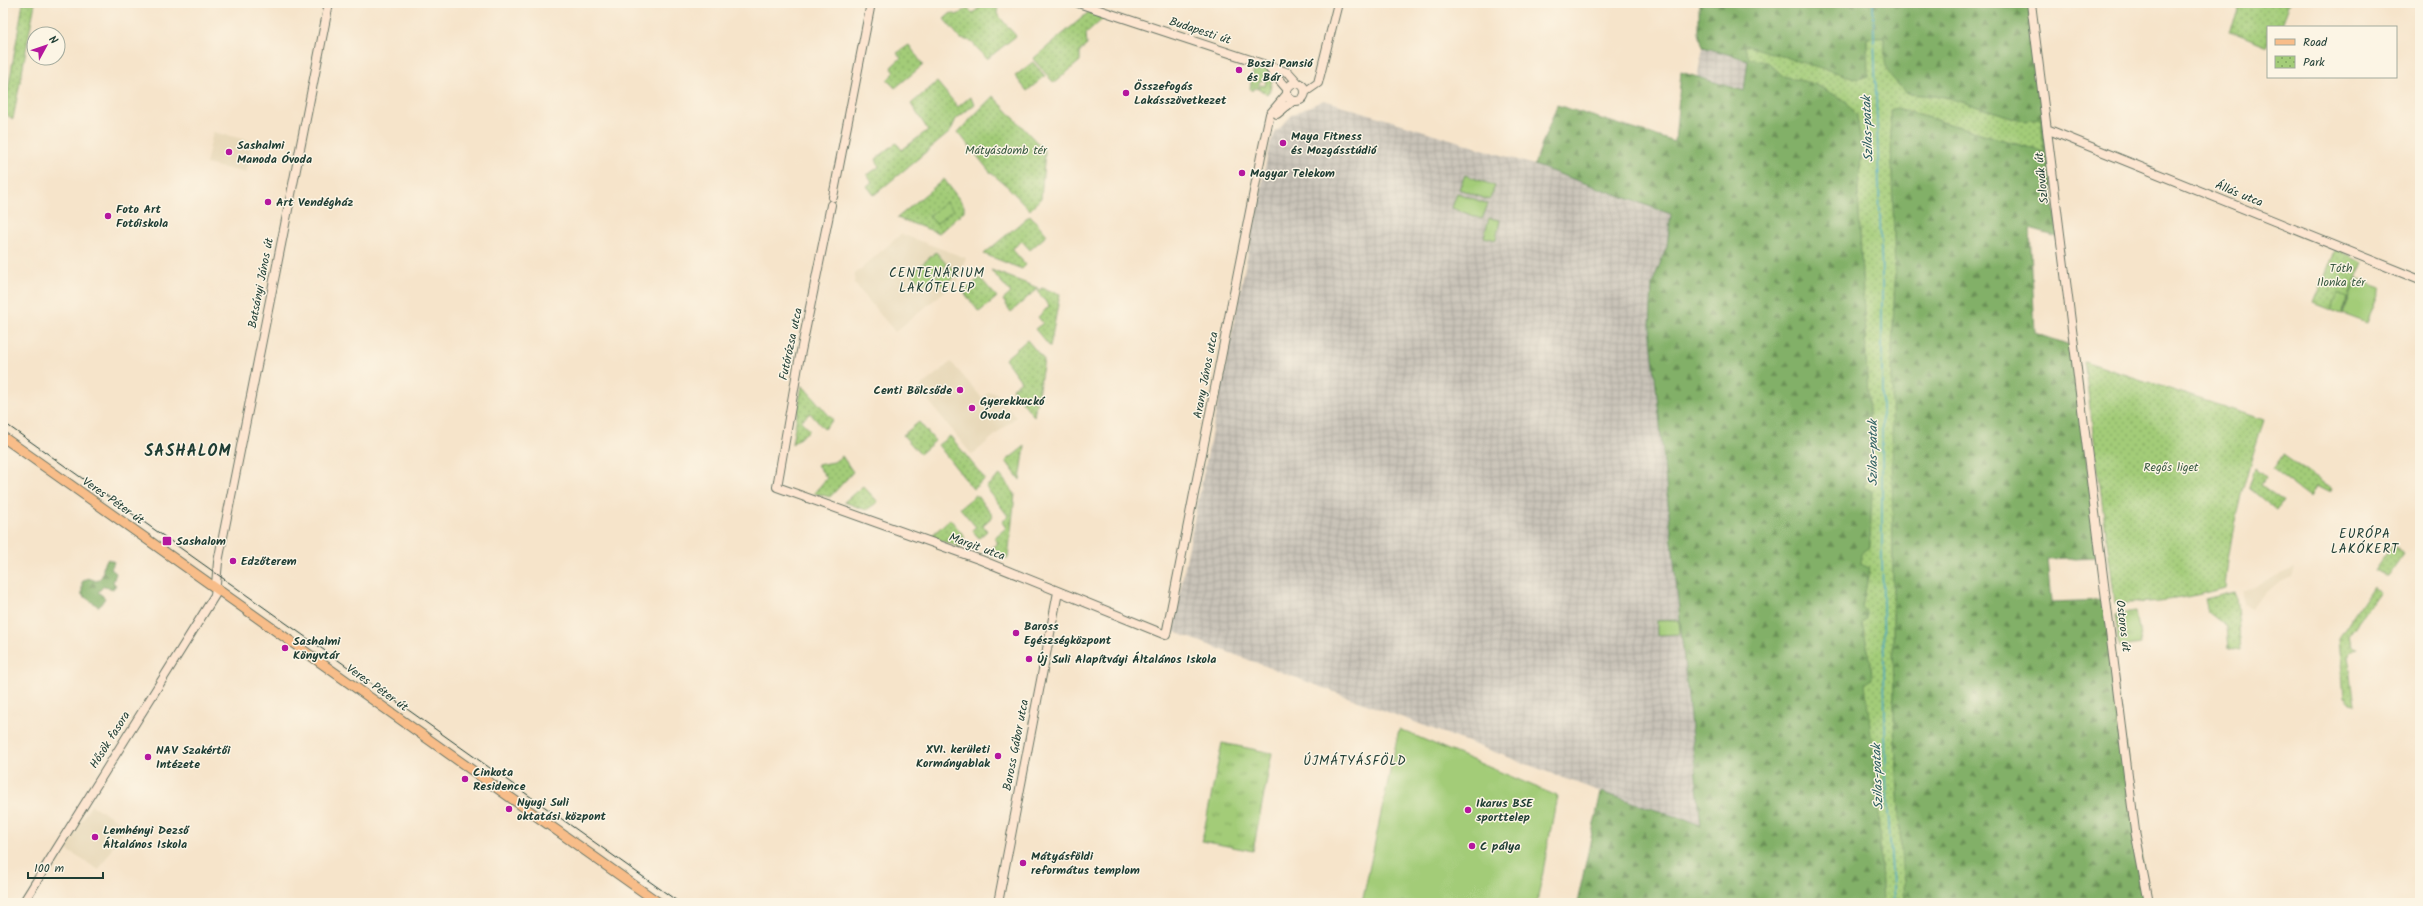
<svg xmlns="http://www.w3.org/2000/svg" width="2423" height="906" viewBox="0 0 2423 906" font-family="Kalam,sans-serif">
  <defs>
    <pattern id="industrial-grid" width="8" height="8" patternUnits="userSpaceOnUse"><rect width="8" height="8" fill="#c9c3b8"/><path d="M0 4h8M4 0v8" fill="none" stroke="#aca89f"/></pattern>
    <pattern id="grass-tufts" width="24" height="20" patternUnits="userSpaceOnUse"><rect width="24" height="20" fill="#a3cc78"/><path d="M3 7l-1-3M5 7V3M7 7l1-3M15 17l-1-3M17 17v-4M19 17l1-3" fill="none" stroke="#84a763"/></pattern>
    <pattern id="forest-firs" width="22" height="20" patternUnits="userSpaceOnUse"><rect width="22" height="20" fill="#82b068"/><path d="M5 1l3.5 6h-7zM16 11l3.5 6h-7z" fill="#6a9056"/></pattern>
    <pattern id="park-dots" width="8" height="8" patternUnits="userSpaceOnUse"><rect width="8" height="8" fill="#a3cc78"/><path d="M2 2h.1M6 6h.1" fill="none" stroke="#84a763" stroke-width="1.8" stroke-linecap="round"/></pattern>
  </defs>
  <rect width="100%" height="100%" fill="#fcf5e5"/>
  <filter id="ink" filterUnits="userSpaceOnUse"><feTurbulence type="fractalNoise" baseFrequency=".025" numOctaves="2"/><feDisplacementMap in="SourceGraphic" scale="8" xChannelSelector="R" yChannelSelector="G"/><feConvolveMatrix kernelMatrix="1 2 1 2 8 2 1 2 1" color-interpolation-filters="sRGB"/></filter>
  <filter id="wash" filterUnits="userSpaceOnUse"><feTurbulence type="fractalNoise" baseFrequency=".012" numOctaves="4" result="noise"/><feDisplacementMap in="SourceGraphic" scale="16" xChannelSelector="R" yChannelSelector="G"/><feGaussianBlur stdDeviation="0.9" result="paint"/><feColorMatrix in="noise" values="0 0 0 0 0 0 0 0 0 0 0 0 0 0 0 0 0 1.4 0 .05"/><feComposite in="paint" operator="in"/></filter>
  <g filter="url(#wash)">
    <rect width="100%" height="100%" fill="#f6e4ca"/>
    <path fill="#e8d9ba" d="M213,132L252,141L246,173L206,164Z
      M901,234L966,258L961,269L967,273L895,332L854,283L855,274Z
      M951,362L982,398L989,392L996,393L1016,417L972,455L920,390L921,386Z
      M2294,568L2291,577L2266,590L2251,608L2243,604V591Z
      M91,805L126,825L99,870L65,849Z"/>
    <path fill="url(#industrial-grid)" d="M1703,47L1749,60L1744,91L1697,78Z
      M1324,100L1534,165L1671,213L1667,246L1652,284L1650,327L1701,825L1601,792L1172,631L1270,143L1275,133L1293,114Z"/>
    <path fill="url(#grass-tufts)" stroke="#618456" d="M1258,65L1269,69L1273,75L1270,90L1267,94L1259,89L1261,85L1265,86L1266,81L1260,80L1258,89L1254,88L1252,91L1250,88L1254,68Z
      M2136,611L2141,644L2120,647L2115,614Z
      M1222,743L1272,753L1253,851L1202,841Z"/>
    <path fill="url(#forest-firs)" stroke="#50764e" d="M1699,3H2029L2058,237L2030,229L2035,333L2073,346L2100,557L2047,559L2051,602L2104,600L2148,903H1904L1894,723L1893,640L1892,348L1895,275L1890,110L1896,108L2043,152L2041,119L2025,121L1945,97L1907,94L1887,73L1884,63L1885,38H1867L1868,76L1858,79L1745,46L1750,58L1769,63L1783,76L1815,84L1846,101L1857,116L1862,148L1858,190L1870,436L1864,487L1872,491L1870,547L1861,554L1870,568L1862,607L1867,611V619L1862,623L1871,663L1883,903H1577L1601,792L1701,825L1650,327L1652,284L1667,246L1671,214L1534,165L1557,105L1675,142L1681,72L1744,91L1748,60L1703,47L1699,33Z
      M108,559L114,562L111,569L116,573L113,582L116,585L113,589L104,586L98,592L105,598L99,607L82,595V582L88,578L97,581L102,576L104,563Z"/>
    <path fill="url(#park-dots)" stroke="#618456" d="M23,3H35L13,119L4,113Z
      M985,3H998L997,14L1016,36L987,59L971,41L961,39L944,19L951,13L957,15L967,9L973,13Z
      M2241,3H2290L2281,27H2268V46L2230,31Z
      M1090,11L1106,16L1086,34L1087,45L1080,51V61L1054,83L1033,59Z
      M1867,38H1885C1884,73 1884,69 1907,94L1945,97L2025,121L2041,119L2044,152L1896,108L1890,110L1895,275L1892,348L1893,640L1894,723L1904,903H1883L1877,787L1865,683L1872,679L1871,663L1862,623L1867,619V612L1862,607L1870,568L1860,564L1861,554L1870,547L1872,491L1864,487L1870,436L1858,190L1862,148L1857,116L1846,101L1815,84L1783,76L1769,63L1749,58L1744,45L1858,79L1868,76Z
      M909,45L923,65L895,88L887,80L894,73L891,67L901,58L897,53Z
      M1033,62L1045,76L1027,91L1015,76Z
      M937,82L958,107L970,97L975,104L956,119L950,132L874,195L867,186L872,182L867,175L879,167L876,159L896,143L902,150L928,130L911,104Z
      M993,96L1045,151L1041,198L1030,210L1007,186L990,172L958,132Z
      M944,179L964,206V211L939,233L897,218Z
      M1030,215L1047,235L1030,250L1022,241L1012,249L1026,265L1022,269L984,254Z
      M2336,249L2363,262L2342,314L2314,303Z
      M991,270L1038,288L1011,312L1003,300L1011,293Z
      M980,278L997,297L979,312L963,291Z
      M1042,288L1060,294L1050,347L1035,329L1043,323L1038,317L1049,306L1037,291Z
      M1027,340L1044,360L1034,416L1012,389L1021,381L1005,359Z
      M2084,361L2264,420C2245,477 2230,528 2225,588C2189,598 2152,604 2115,603Z
      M802,385L833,420L824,429L810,413L801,421L810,430L792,444Z
      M919,422L935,441L920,454L903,435Z
      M950,436L985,479L973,489L938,445Z
      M1025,446L1020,480L1006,461Z
      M2283,455L2332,489L2330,493L2316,486L2310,497L2273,469Z
      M842,456L853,472L830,497L814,493L827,478L817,465L834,462Z
      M2255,468L2266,477L2261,485L2283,501L2277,511L2249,488Z
      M1000,475L1015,494L1008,558L984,553L998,543L994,538L1006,528L1002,522L1008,516L986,487Z
      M863,486L878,502L866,510L844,502Z
      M976,495L993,516L983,525L987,531L979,538L972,530L976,527L960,508Z
      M950,519L964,536L963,548L930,537Z
      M2393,545L2404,553L2387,577L2375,571Z
      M2373,586L2381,591L2348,636L2354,647L2358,648L2351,651L2348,656L2355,705L2350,704L2344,698L2339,638Z
      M2234,592L2236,596L2241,650L2229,648L2227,627L2208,612L2205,599Z"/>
    <path fill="#a3cc78" stroke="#618456" d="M1465,175L1495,186L1489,200L1459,189Z
      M1457,193L1488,204L1482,219L1452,208Z
      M946,202L953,210L936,224L929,216Z
      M1489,218L1500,220L1496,240L1484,237Z
      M936,252L947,265L922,285L912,273Z
      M950,266L957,274L942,286L935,278Z
      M2357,279L2381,288L2367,323L2343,314Z
      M2338,293L2348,297L2342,314L2331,310Z
      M1679,620L1680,634L1657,635V621Z
      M1399,729L1557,796L1537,903H1362Z"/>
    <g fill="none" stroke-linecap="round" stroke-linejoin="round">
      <path stroke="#43a7c3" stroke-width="1.5" d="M1873,3L1882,279V550L1886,778L1894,903"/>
    </g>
  </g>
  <g filter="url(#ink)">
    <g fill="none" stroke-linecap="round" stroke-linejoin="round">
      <defs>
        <path id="secondary" d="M1078,3L1278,69L1289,73L1298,83
          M2031,3L2135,831L2149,903
          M1268,67L1287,89
          M1287 92a9 9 0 1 1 18 0a9 9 0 1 1-18 0Z
          M1305,92L1318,83L1338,3
          M1277,114L1293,101
          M2049,130L2420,280
          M833,197L871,3
          M831,205L798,366L777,487L981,560L1166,635L1261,156L1270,114L1287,94
          M23,903L215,595L218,562L329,3
          M998,903L1058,592"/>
        <path id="primary" d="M3,437L659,903"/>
      </defs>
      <use href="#secondary" stroke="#6a7768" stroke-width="10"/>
      <use href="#primary" stroke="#6a7768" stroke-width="11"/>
      <use href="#secondary" stroke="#fce5d0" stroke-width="8"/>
      <use href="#primary" stroke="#f8bd89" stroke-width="9"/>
      <path stroke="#1f3d34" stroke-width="1" d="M3,422L680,903"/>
    </g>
  </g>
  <g fill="#b5179e" stroke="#fcf5e5" stroke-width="1.5">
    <circle cx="1239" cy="70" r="4"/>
    <circle cx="1126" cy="93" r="4"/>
    <circle cx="1283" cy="143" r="4"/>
    <circle cx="229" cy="152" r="4"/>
    <circle cx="1242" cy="173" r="4"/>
    <circle cx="268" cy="202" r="4"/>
    <circle cx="108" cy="216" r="4"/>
    <circle cx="960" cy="390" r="4"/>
    <circle cx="972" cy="408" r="4"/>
    <rect x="162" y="536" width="10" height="10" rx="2"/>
    <circle cx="233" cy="561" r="4"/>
    <circle cx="1016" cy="633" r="4"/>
    <circle cx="285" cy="648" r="4"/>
    <circle cx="1029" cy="659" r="4"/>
    <circle cx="998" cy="756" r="4"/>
    <circle cx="148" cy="757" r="4"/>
    <circle cx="465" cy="779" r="4"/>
    <circle cx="509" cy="809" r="4"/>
    <circle cx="1468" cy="810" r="4"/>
    <circle cx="95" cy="837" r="4"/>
    <circle cx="1472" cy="846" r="4"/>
    <circle cx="1023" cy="863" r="4"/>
  </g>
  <g text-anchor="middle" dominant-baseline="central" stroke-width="3" stroke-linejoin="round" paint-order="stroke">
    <g font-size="12" fill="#1f3d34" stroke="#fcf5e5">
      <text transform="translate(1200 31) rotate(18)">Budapesti út</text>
      <text transform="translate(2042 178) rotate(-96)">Szlovák út</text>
      <text transform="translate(2239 194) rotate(22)">Állás utca</text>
      <text transform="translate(261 283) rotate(-79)">Batsányi János út</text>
      <text transform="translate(791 344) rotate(-78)">Futórózsa utca</text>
      <text transform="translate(1206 375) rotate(-79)">Arany János utca</text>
      <text transform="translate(113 501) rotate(35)">Veres Péter út</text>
      <text transform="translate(977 547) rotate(20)">Margit utca</text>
      <text transform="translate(2123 626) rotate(83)">Ostoros út</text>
      <text transform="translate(377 688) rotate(35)">Veres Péter út</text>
      <text transform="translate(110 740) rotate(-58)">Hősök fasora</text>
      <text transform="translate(1016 745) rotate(-79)">Baross Gábor utca</text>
    </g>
    <g font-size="12" font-weight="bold" fill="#1f3d34" stroke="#fcf5e5" text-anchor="start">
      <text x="1247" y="63">Boszi Pansió<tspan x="1247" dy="14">és Bár</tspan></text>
      <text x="1134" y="86">Összefogás<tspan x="1134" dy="14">Lakásszövetkezet</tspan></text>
      <text x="1291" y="136">Maya Fitness<tspan x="1291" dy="14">és Mozgásstúdió</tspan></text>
      <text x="237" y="145">Sashalmi<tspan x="237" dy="14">Manoda Óvoda</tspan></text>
      <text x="1250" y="173">Magyar Telekom</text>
      <text x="276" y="202">Art Vendégház</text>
      <text x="116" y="209">Foto Art<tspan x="116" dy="14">Fotóiskola</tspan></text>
      <text x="952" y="390" text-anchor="end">Centi Bölcsőde</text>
      <text x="980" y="401">Gyerekkuckó<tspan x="980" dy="14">Óvoda</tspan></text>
      <text x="176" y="541">Sashalom</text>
      <text x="241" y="561">Edzőterem</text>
      <text x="1024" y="626">Baross<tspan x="1024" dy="14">Egészségközpont</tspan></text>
      <text x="293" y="641">Sashalmi<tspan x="293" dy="14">Könyvtár</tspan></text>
      <text x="1037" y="659">Új Suli Alapítváyi Általános Iskola</text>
      <text x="990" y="749" text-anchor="end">XVI. kerületi<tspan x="990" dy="14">Kormányablak</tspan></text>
      <text x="156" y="750">NAV Szakértői<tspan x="156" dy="14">Intézete</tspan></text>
      <text x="473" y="772">Cinkota<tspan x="473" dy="14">Residence</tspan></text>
      <text x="517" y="802">Nyugi Suli<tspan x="517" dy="14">oktatási központ</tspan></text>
      <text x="1476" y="803">Ikarus BSE<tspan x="1476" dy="14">sporttelep</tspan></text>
      <text x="103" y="830">Lemhényi Dezső<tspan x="103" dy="14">Általános Iskola</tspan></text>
      <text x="1480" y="846">C pálya</text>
      <text x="1031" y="856">Mátyásföldi<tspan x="1031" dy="14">református templom</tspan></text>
    </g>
    <g font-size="12" fill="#395a42" stroke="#fcf5e5">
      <text x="1006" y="150">Mátyásdomb tér</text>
      <text x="2341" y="268">Tóth<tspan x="2341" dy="14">Ilonka tér</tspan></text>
      <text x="2171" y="467">Regős liget</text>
    </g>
    <g font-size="13" font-style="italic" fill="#2a5d5f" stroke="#fcf5e5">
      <text transform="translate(1868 129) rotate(-92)">Szilas-patak</text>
      <text transform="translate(1873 453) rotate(-90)">Szilas-patak</text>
      <text transform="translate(1878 777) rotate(-92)">Szilas-patak</text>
    </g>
    <g font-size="13" letter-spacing="1" fill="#1f3d34" stroke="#fcf5e5">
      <text x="937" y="273">CENTENÁRIUM<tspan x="937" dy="15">LAKÓTELEP</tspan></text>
      <text x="2365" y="534">EURÓPA<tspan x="2365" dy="15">LAKÓKERT</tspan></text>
      <text x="1355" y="761">ÚJMÁTYÁSFÖLD</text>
    </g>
    <g font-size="16" font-weight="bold" letter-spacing="1" fill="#1f3d34" stroke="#fcf5e5">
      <text x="188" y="451">SASHALOM</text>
    </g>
  </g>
  <rect width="2423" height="906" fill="none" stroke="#fcf5e5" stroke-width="16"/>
  <rect x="2267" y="26" width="130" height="52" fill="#fcf5e5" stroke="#a4ab9e"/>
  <rect x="2275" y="39" width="20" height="6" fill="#f8bd89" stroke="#a4ab9e"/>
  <text x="2303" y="46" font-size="12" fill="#1f3d34">Road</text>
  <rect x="2275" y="56" width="20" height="12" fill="url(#park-dots)" stroke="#a4ab9e"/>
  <text x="2303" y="66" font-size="12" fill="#1f3d34">Park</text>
  <g transform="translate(46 46) rotate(50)"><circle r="19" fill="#fcf5e5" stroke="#a4ab9e"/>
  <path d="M0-3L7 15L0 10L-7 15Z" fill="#b5179e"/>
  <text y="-6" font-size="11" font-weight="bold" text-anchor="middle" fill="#1f3d34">N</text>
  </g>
  <path d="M28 872v6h75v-6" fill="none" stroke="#1f3d34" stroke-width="2"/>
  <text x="34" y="872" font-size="12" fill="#1f3d34" stroke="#fcf5e5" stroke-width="3" paint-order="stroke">100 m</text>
</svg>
